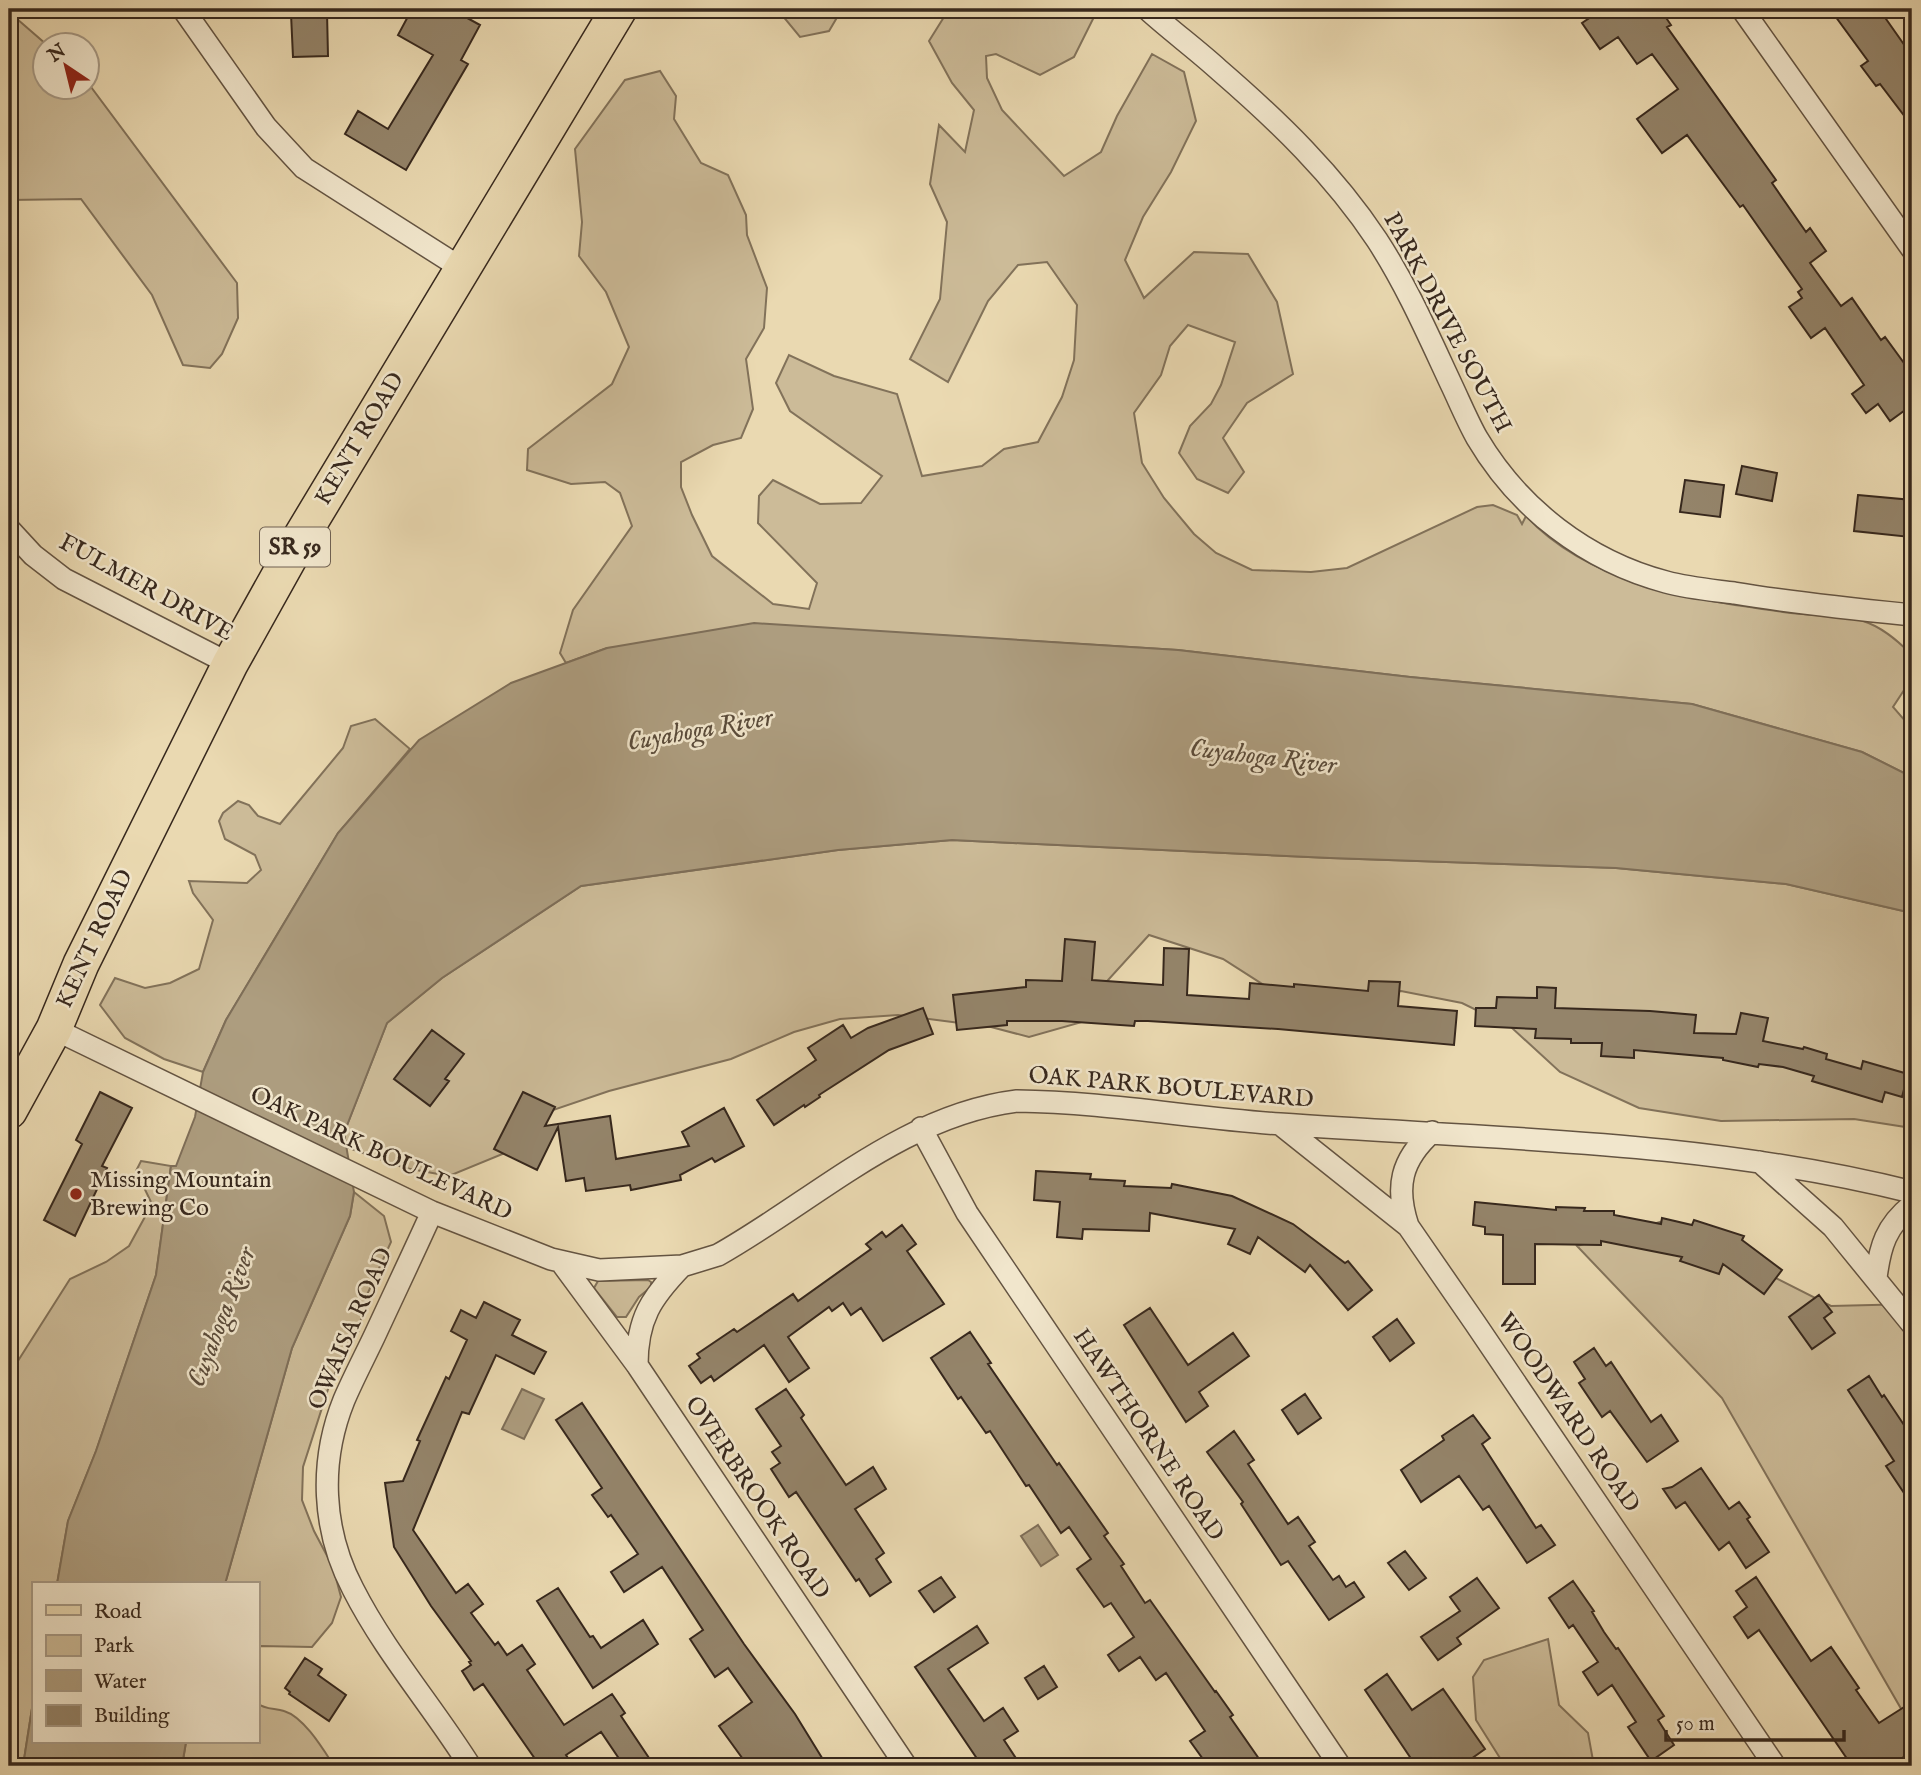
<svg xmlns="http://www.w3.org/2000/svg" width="1921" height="1775" viewBox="0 0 1921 1775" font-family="'IM FELL English',serif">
  <rect width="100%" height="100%" fill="#ead9b1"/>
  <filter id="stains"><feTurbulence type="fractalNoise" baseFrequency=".00286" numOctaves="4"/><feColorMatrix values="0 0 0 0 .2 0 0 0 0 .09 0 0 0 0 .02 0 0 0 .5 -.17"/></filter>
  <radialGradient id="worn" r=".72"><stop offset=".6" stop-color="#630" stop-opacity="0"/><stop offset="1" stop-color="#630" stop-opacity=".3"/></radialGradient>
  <path fill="#ccbb98" stroke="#82725a" stroke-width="2" d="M777,9H842L829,31L800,37Z
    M949,9H1095L1096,13L1074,57L1040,75L996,54L986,56L987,78L1002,110L1064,176L1101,152L1117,116L1152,54L1184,72L1196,121L1171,172L1143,217L1125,260L1144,298L1194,252L1248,254L1277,302L1293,374L1247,403L1223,438L1244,472L1228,493L1197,479L1179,453L1190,426L1211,404L1221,385L1235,342L1188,325L1170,346L1161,375L1134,413L1142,463L1164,498L1194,534L1216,553L1252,570L1311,572L1347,568L1477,507L1493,505L1517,515L1522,524L1526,516C1590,585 1695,600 1783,612C1806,616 1843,614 1863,621C1882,627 1897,640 1911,654L1910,681L1893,707L1906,722L1912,724V777L1862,752L1692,704L1410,677L1178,650L934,635L607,648L566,663L560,653L573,610L632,526L620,493L605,482L571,484L527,470L528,449L612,384L629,347L606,292L579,256L582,222L575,149L625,80L660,71L676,96L674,119L701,163L728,175L746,215L747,235L767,288L764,328L746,359L753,409L741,438L713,445L681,462V487L692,515L712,556L773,604L809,609L817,583L758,523L759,496L773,480L820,504L861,503L882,476L790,411L776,383L789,355L834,376L897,394L922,476L982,466L1004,449L1038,442L1062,397L1074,360L1077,305L1047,262L1018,265L988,301L948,382L910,359L940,299L947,222L930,184L939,125L965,152L974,110L952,83L929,41Z
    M9,12L47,45L46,88H88V83L237,283L238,318L222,354L210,368L183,365L152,295L81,199L9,200Z
    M375,719L410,749L338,833L226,1020L203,1072L164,1059L125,1038L100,1005L115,978L145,988L170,983L199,969L213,920L193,893L189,881L247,883L261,870L255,855L225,839L219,821L223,813L238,801L249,805L258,816L280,824L343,748L351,726Z
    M952,840L1330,858L1616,868L1786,884L1912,913V1128L1854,1119L1721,1121L1639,1108L1560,1072L1511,1027L1462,1003L1401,991L1353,999L1292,1003L1223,959L1149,935L1098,991L1082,1022L1029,1037L991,1027L898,1015L840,1019L794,1032L731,1059L609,1091L547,1112L512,1150L449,1176L405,1168L346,1147L344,1133L387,1023L442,978L581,886L838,850Z
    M141,1161L171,1166L156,1275L96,1451L68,1521L57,1584H33V1702L23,1766H9V1375L70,1279L106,1262L129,1246L152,1204L136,1171Z
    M354,1192L384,1216L391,1242L366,1297L358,1333L331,1380L303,1467L302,1500L314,1531L333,1567L341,1597L332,1623L312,1647L260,1646L257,1650V1584H225L292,1348L350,1216Z
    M1663,1221L1831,1306L1912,1304V1716L1907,1719L1722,1398L1577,1246Z
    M648,1280L651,1282V1287L639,1297L626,1317H617L594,1288L598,1281Z
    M1548,1639L1559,1705L1588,1733L1594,1766H1505L1476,1720L1473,1677L1484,1660Z
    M257,1703C265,1710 275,1708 284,1711C304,1717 323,1749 334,1766H182L186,1742H257Z"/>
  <path fill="#ad9d7f" stroke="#7e6e58" stroke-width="2" d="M754,623L1178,650L1410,677L1692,704L1862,752L1912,777V913L1786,884L1616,868L1330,858L952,840L838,850L581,886L442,978L387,1023L344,1133L354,1192L350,1216L292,1348L225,1584H57L68,1521L96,1451L156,1275L171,1166H176L195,1117L203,1072L226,1020L338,833L419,740L511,683L607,648Z
    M522,1389L544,1399L524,1439L502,1429Z
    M1038,1525L1058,1555L1041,1566L1021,1536Z
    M33,1702V1742H186L182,1766H23Z"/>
  <path fill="#94846a" stroke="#37281d" stroke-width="2" d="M412,9H451L480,25L461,60L468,64L406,170L345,134L358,111L388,129L433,55L398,35Z
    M1603,9H1660L1671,25L1667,27L1776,180L1772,183L1806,232L1810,228L1826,251L1810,263L1841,306L1852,298L1881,340L1885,337L1912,374V405L1890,421L1878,404L1866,413L1852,394L1864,385L1825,328L1811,338L1789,307L1802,298L1798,292L1802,289L1743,205L1740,207L1687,135L1662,153L1637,119L1678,89L1652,54L1637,64L1618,37L1600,49L1582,23Z
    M1830,9H1879L1912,56V126L1880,84L1876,86L1861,66L1868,61Z
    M327,12L328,56L293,57L291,14Z
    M1742,466L1777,473L1772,501L1736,494Z
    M1685,480L1724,485L1720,517L1680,512Z
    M1858,495L1912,500L1910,537L1854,531Z
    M1065,939L1095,942L1092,980L1163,985L1164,948L1189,949L1187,995L1249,999L1250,983L1294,987V984L1368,991L1369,981L1400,982L1398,1006L1457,1011L1454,1045L1278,1029L1148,1021H1135L1134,1026L1062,1021H1007V1025L957,1030L953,995L1026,987V980L1062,981Z
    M1537,987L1556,988L1555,1008L1650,1011L1696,1015L1694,1033L1736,1034L1741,1013L1768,1018L1763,1041L1803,1049L1804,1047L1827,1054L1826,1059L1861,1069L1863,1061L1908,1074L1902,1097L1885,1092L1882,1102L1812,1081L1814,1076L1783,1067L1759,1064L1758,1067L1723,1060V1058L1634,1050V1058L1601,1056L1602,1043H1571V1039L1535,1038L1536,1029L1475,1026L1476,1008H1496L1497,997L1537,998Z
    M923,1008L933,1034L889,1050L819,1095L820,1097L805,1107L804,1105L774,1125L757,1100L816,1060L808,1048L843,1025L851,1038L868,1028Z
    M432,1030L464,1054L445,1079L449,1081L430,1106L394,1079Z
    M100,1092L132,1108L102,1166L107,1168L75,1236L44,1220L82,1144L76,1140Z
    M523,1092L555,1107L545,1126L610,1116L616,1159L689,1146L682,1132L724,1108L744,1146L715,1162L712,1158L680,1175L681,1180L631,1190L630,1185L586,1191L584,1178L566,1181L558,1127L537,1170L494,1149Z
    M1036,1171L1091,1174L1090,1179L1125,1181L1124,1186L1171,1188L1172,1184L1232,1196L1293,1224L1345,1263L1348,1261L1372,1290L1348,1310L1310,1265L1305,1272L1258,1237L1250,1254L1228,1244L1235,1229L1150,1213L1149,1231L1083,1229L1082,1239L1057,1237L1060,1202L1034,1200Z
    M1475,1202L1556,1210V1207L1585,1208L1584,1211H1614V1215L1661,1224L1662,1218L1692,1225L1694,1220L1744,1236L1742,1240L1782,1270L1764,1294L1723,1264L1719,1274L1680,1261L1682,1257L1601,1241V1245L1535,1244V1284H1503V1235L1485,1234V1227L1473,1225Z
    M902,1225L916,1244L907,1251L944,1304L883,1341L861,1308L851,1315L843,1303L832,1311L829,1307L788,1337L809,1368L789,1382L764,1345L714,1381L711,1376L701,1383L689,1366L700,1358L697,1354L734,1329L737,1332L793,1294L798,1301L871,1249L866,1244L882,1232L886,1237Z
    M1819,1295L1832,1312L1824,1318L1835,1333L1812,1349L1789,1317Z
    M484,1302L520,1320L512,1335L546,1352L534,1374L496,1355L469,1414L462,1412L413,1530L456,1593L468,1584L483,1604L471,1613L495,1645L498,1642L507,1655L522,1645L535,1664L527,1670L564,1725L612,1694L625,1713L621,1716L649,1758L636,1766H624L601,1732L566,1755L573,1766H540L483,1684L474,1690L462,1671L471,1665L469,1662L471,1661L431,1606L394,1547L385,1483L403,1481L420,1441L417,1440L446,1377L449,1379L467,1340L451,1331L461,1310L476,1318Z
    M1150,1308L1188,1365L1233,1333L1249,1356L1199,1392L1208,1406L1186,1422L1124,1325Z
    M1397,1319L1414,1343L1390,1361L1373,1337Z
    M970,1332L991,1363L988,1364L1057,1465L1059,1463L1108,1533L1104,1536L1124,1564L1121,1566L1145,1603L1150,1600L1215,1692L1216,1691L1233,1715L1230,1717L1264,1766H1208L1190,1741L1205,1731L1166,1673L1156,1680L1140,1657L1119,1671L1108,1655L1134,1637L1111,1603L1104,1607L1077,1569L1091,1559L1069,1527L1061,1533L1029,1485L1026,1486L990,1431L986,1433L961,1397L958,1399L931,1358Z
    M1594,1348L1606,1366L1611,1362L1651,1422L1661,1415L1678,1441L1647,1462L1610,1411L1602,1417L1579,1383L1585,1379L1574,1362Z
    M1869,1376L1882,1397L1884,1395L1912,1437V1505L1886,1466L1894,1461L1848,1390Z
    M786,1389L804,1415L801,1418L846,1485L873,1467L886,1489L855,1509L884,1553L876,1559L891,1582L870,1596L859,1579L856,1581L796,1492L789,1497L771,1469L780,1463L772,1452L781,1446L756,1409Z
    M1305,1394L1321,1418L1298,1434L1282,1410Z
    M582,1403L744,1644L795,1714L827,1766H748L719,1726L752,1702L728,1668L715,1677L690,1639L703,1630L662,1567L624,1592L611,1572L638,1554L611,1515L608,1517L592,1495L602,1488L556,1420Z
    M1473,1415L1490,1438L1482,1444L1536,1528L1541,1525L1555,1545L1527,1563L1489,1506L1483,1510L1459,1476L1421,1502L1401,1470L1444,1440L1442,1436Z
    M1234,1431L1254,1460L1248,1464L1288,1524L1298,1517L1315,1542L1309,1546L1333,1580L1339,1576L1346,1587L1354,1582L1364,1597L1329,1620L1288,1561L1281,1565L1241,1504L1243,1502L1207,1452Z
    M1701,1468L1729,1509L1739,1502L1750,1517L1747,1519L1769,1552L1746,1568L1729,1542L1719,1550L1685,1502L1676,1508L1663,1489L1672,1487Z
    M1405,1551L1426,1578L1409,1590L1388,1563Z
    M941,1577L955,1597L934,1612L919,1591Z
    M1756,1577L1811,1661L1831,1647L1859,1688L1856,1690L1879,1723L1912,1702V1751L1891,1766H1852L1759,1630L1748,1638L1734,1617L1747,1607L1736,1591Z
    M1477,1578L1499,1608L1457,1638L1461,1644L1438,1660L1421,1637L1460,1611L1450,1597Z
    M1573,1581L1594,1611L1592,1612L1604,1632L1616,1649L1618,1648L1664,1716L1658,1720L1674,1745L1651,1761L1628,1727L1636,1722L1612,1685L1598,1695L1583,1672L1598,1662L1573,1625L1569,1628L1549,1598Z
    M558,1588L590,1637L593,1636L601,1648L643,1620L658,1644L593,1688L537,1601Z
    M977,1626L988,1643L948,1669L984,1721L1003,1708L1018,1731L1004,1740L1021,1766H982L915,1667Z
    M305,1658L322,1669L318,1675L346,1695L329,1721L289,1694L290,1692L285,1688Z
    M1044,1666L1057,1687L1038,1699L1025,1678Z
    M1387,1674L1412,1710L1443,1689L1485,1749L1461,1766H1416L1365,1690Z"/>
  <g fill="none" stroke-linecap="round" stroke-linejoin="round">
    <defs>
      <path id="street" d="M183,9L266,127L304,168L461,268
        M1147,9C1170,30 1196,49 1219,70C1278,121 1334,175 1377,240C1407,286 1429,337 1452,386C1460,403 1468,422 1477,438C1519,509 1587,561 1666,582C1688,588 1711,590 1734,593C1793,603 1853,609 1912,615
        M1742,9L1912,249
        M9,529L33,555L64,579L230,664
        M54,1029L432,1212L551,1259L599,1270L682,1266L718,1255C814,1201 903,1115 1017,1101C1105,1102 1192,1118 1280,1124C1492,1139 1705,1140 1912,1192
        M1280,1124L1408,1226L1475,1323L1775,1766
        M921,1128L967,1213L1340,1766
        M1760,1162L1833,1227L1912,1324
        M432,1212C413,1254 393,1296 374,1337C364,1358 353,1379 344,1400C319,1462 322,1530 353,1589C385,1652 433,1707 470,1766
        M1408,1226C1395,1187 1401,1160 1432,1132
        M561,1262L637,1365L906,1766
        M1876,1278C1880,1246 1886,1226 1912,1205
        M637,1365C637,1319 651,1298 682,1266"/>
      <path id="primary" d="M9,1111L54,1029L81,964L230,664L298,542L619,9"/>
    </defs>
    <use href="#street" stroke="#645442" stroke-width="24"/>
    <use href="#primary" stroke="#37281d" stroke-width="38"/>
    <use href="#street" stroke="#f1e6cc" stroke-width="21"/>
    <use href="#primary" stroke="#ead9b1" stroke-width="35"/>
  </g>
  <circle fill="#8f2418" stroke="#f1e6cc" stroke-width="2.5" cx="76" cy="1194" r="7"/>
  <g text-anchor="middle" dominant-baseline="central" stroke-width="5" stroke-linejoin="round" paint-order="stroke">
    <rect fill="#f1e6cc" stroke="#6f6152" stroke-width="2" x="260" y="527.5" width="70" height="39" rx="5"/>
    <g font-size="23" font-weight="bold" fill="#37281d">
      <text x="295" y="547">SR 59</text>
    </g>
    <g font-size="24" fill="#37281d" stroke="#f1e6cc">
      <text transform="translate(1447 323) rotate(62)">PARK DRIVE SOUTH</text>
      <text transform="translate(360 439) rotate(-59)">KENT ROAD</text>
      <text transform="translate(146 588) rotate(29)">FULMER DRIVE</text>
      <text transform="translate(95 939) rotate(-65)">KENT ROAD</text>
      <text transform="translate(1171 1088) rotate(5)">OAK PARK BOULEVARD</text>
      <text transform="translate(381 1154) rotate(25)">OAK PARK BOULEVARD</text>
      <text transform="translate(351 1329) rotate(-66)">OWAISA ROAD</text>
      <text transform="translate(1568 1413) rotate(56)">WOODWARD ROAD</text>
      <text transform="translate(1148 1435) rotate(56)">HAWTHORNE ROAD</text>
      <text transform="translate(757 1498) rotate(56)">OVERBROOK ROAD</text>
    </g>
    <g font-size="24" fill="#37281d" stroke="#f1e6cc" text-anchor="start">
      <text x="90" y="1180">Missing Mountain<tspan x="90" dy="28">Brewing Co</tspan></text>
    </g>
    <g font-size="26" font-style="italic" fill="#5a4b3a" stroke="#f1e6cc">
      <text transform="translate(700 730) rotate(-10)">Cuyahoga River</text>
      <text transform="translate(1263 757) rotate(7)">Cuyahoga River</text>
      <text transform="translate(222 1317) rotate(-69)">Cuyahoga River</text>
    </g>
  </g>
  <rect width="1921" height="1775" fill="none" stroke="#ead9b1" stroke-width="35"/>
  <rect x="10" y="10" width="1900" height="1754" fill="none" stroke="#37281d" stroke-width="3.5"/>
  <rect x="18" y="18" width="1886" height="1740" fill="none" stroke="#37281d" stroke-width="2"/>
  <rect x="32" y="1582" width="228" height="161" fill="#f1e6cc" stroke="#a79a86" stroke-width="2"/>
  <rect x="46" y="1605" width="35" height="10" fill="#ead9b1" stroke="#a79a86" stroke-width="2"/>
  <text x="94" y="1618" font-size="21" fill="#37281d">Road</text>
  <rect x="46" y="1635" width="35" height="21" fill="#ccbb98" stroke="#a79a86" stroke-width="2"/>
  <text x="94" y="1652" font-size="21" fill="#37281d">Park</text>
  <rect x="46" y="1670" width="35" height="21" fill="#ad9d7f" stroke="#a79a86" stroke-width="2"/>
  <text x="94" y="1688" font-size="21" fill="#37281d">Water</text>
  <rect x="46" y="1705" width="35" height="21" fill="#94846a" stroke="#a79a86" stroke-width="2"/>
  <text x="94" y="1722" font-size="21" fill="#37281d">Building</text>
  <g transform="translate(66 66) rotate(325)"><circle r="33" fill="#f1e6cc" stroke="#a79a86" stroke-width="2"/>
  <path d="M0-5L12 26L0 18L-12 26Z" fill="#8f2418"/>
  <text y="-10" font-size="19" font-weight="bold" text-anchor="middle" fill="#37281d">N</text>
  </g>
  <path d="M1666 1730v10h178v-10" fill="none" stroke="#37281d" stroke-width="3.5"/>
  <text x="1676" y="1730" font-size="21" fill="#37281d" stroke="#f1e6cc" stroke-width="5" paint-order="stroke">50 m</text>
  <rect width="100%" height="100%" filter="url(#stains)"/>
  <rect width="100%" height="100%" fill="url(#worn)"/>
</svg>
